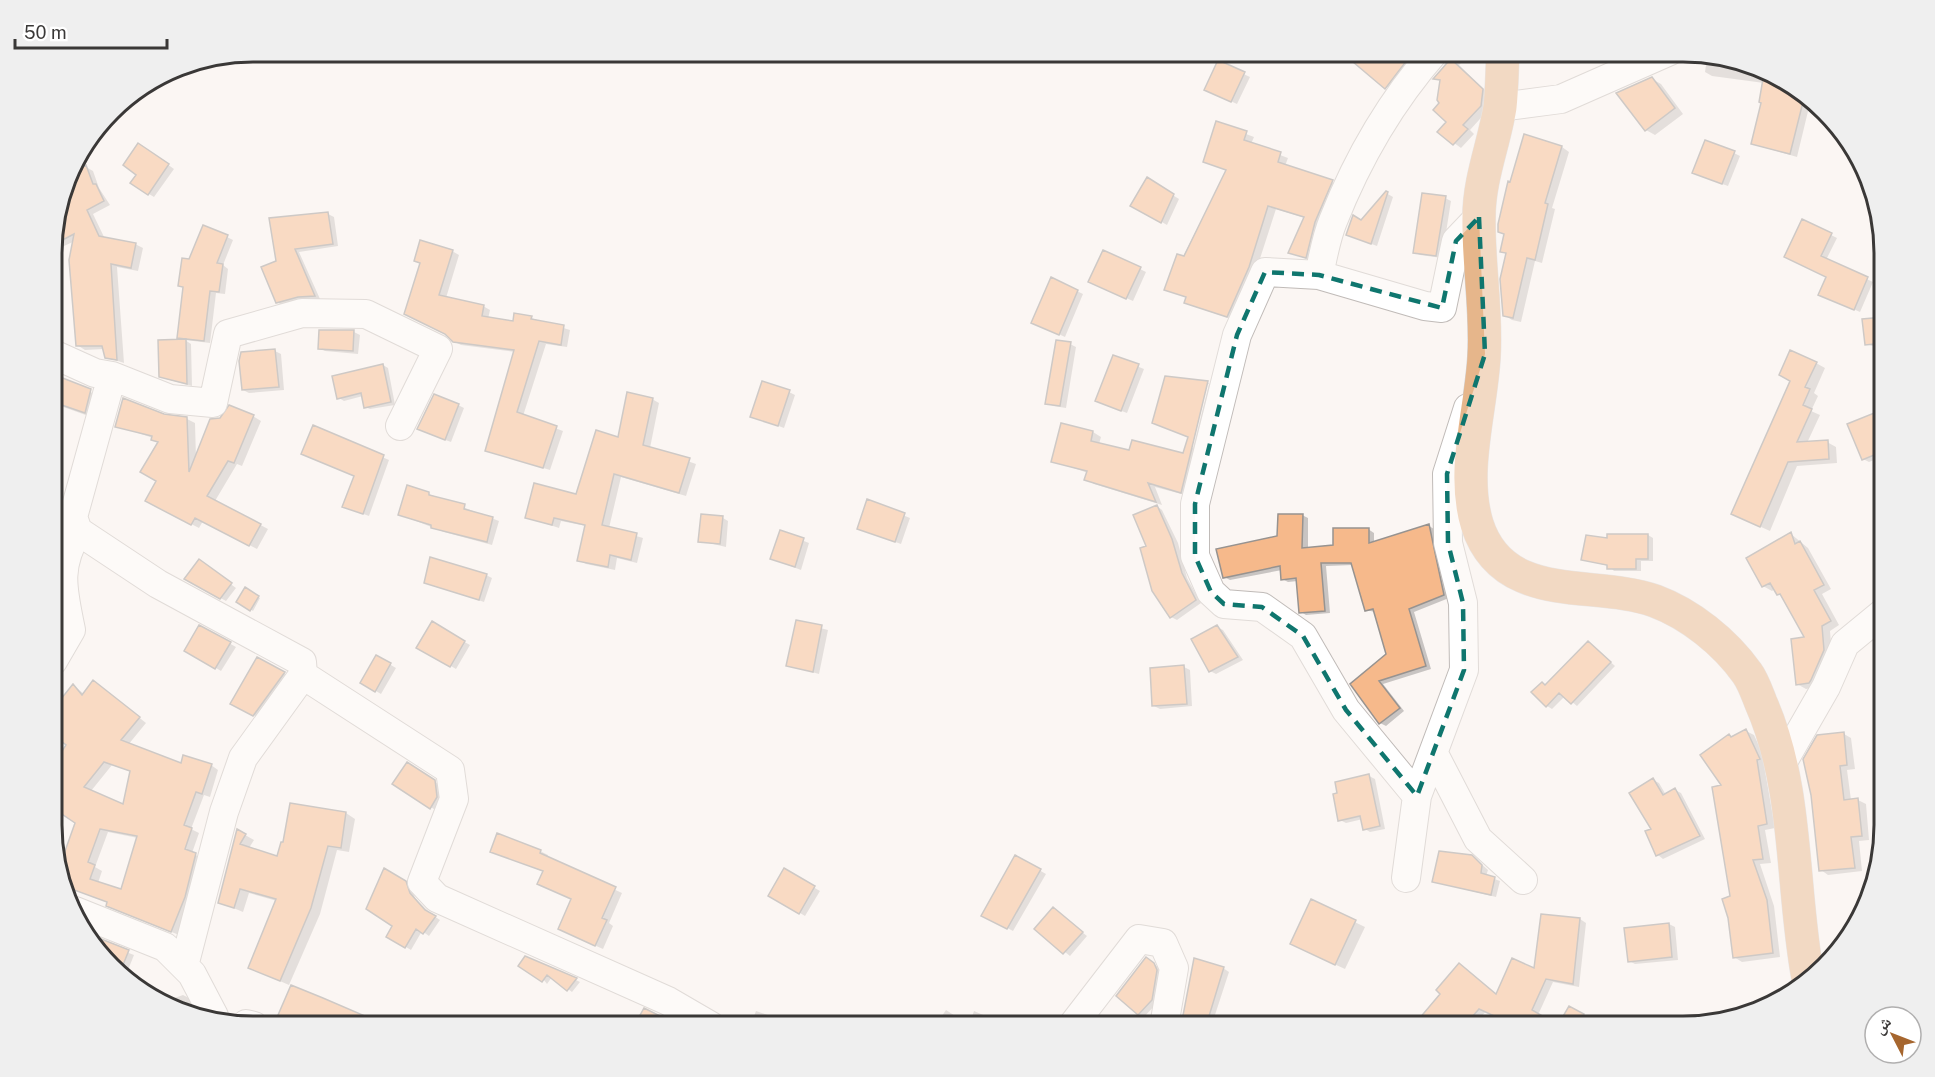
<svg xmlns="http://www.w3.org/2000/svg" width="1935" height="1077" viewBox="0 0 1935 1077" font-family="'Public Sans','Noto Naskh Arabic',sans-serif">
  <rect width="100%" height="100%" fill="#fbf6f3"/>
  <path fill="#0003" fill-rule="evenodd" d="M1269,51H1286L1280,59Z
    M1342,51H1424L1393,91Z
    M1453,51H1463L1468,56L1459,65L1489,94L1488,110L1470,130L1474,134L1461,148L1439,132L1448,122L1441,103V81L1436,78Z
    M1707,58L1783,78L1810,103L1797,157L1752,144L1763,103L1764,83L1712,76L1705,72Z
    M1218,62L1250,77L1237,104L1211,92Z
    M1652,79L1661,84L1683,114L1655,135L1646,130Z
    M1217,123L1254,137L1251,144L1288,158L1285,166L1339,185L1313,261L1290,253L1305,218L1276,209L1256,271L1235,320L1193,306L1186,302L1187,298L1166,289L1227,171L1205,161Z
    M1562,147L1569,152L1552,208L1555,209L1542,263L1535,261L1521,322L1512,320L1504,315L1508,255L1502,251L1506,235L1499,232Z
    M145,148L174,169L154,197L149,194Z
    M1734,153L1740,156L1728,186L1700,176Z
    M76,157L80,169L86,167L93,171L99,188L110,205L93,214L105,239L135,244L143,248L138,271L117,267L124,363L106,357L104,349L85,350L77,345L75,241L53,251V226L72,163Z
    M1147,179L1179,199L1167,225L1132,205Z
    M1386,193L1393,197L1377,246L1353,237Z
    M1445,198L1451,201L1442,258L1420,255L1414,252Z
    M328,214L334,217L338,246L299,252L320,299L283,306L277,302L278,262Z
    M1803,221L1837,238L1826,260L1873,282L1860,312L1826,297L1828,277Z
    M227,237L233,240L223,265L228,269L225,294L216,293L210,343L185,340L191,344L192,386L166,379L160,376L185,341L178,337L184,288L180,286L190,261Z
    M452,251L459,255L446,298L483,306L490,310L488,319L514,322L531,318L570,330L567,347L546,344L523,416L563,431L550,470L487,451L515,352L461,345L453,341L422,264L416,261Z
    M1140,269L1146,272L1133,301L1096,285Z
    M1052,279L1083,294L1065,337L1039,325Z
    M1884,318V456L1869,462L1863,459L1876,413V347L1866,344Z
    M354,332L360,335L358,354L325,351L319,348Z
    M1070,344L1076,347L1066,408L1053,406L1047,403Z
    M275,351L281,354L284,390L249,393L243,390Z
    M1114,357L1144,369L1127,413L1103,404Z
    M1816,363L1825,368L1814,393L1818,396L1811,411L1820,415L1807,443L1827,442L1836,447L1837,463L1797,466L1770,531L1741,518Z
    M383,365L388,368L395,405L370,409L365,407L363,396L344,401L339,398Z
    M53,374L56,376L53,377L100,396L94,418L55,404L53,409Z
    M1166,377L1208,383L1216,387L1189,496L1155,487L1162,505L1094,484L1086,479L1088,473L1053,461L1062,425L1093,432L1101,437L1099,444L1130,452L1184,454L1189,438L1154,422ZM1206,384H1209L1193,448L1191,447Z
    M789,392L795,395L784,428L752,416Z
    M652,399L659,403L650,448L696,464L686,496L621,477L609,528L643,538L637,563L617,558L615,570L586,564L579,560L586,526L561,521L559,528L526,517L577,495Z
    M458,405L464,408L451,442L424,432Z
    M164,416L187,419L195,423L196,458L221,419L253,416L261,421L242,466L237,464L215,501L268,529L257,549L203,521L199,528L154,505L160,443L153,438L117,426Z
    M314,427L389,460L369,516L350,509L355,476L302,454Z
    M429,494L499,521L492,545L444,532L406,517Z
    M868,501L910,518L901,544L864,531Z
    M1157,506L1162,510L1178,543L1187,578L1201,603L1177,620L1171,617L1148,547Z
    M1302,515L1308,518V549L1335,546L1368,529L1374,533V543L1429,526L1434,529L1449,598L1414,612L1431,669L1383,684L1404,711L1386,726L1380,723L1352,684L1388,655L1375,612L1366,610L1353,565L1326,566L1330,613L1306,615L1301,612L1298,581L1288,582L1282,579V570L1230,580L1224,577L1279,537Z
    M53,516L63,520L65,534L53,579Z
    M723,518L728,521L726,547L700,541Z
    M781,532L809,543L801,570L772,559Z
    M1791,534L1808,548L1831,589L1822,594L1839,625L1830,631L1832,655L1818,687L1806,689L1797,684L1806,639L1783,597L1775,589L1772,591L1763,586Z
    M1648,535L1653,538V561H1641V571H1614L1609,566L1583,560L1609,540Z
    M205,565L236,588L226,601L186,579Z
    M486,575L492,578L484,602L425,582Z
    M246,589L260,598L253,611L238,601Z
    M53,597L59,631L53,642Z
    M797,622L828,630L819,674L787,665Z
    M432,624L470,645L456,669L418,647Z
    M200,627L236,647L221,671L186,650Z
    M1217,627L1223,630L1243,660L1216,674L1210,671Z
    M1588,642L1615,666L1577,706L1565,696L1552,709L1547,706V686Z
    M377,657L396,668L381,694L362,683Z
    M258,659L293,678L262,720L232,703Z
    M1184,667L1190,670L1192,706L1160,709L1154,706Z
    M73,685L84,694L101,687L146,723L128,745L182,765H211L218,770L210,797L204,795L191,829L199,833L192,853L203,859L179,935L115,909L108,902L66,887L53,849L66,853L77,822L53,806V768L68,745L53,733V711ZM112,765L132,772L124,806L91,791ZM108,832L138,838L122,891L98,883L102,871L95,867Z
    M1746,731L1754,735L1767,763L1764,765L1775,828L1765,830L1771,863L1760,864L1774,906L1780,957L1742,962L1734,957L1724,786L1729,736L1733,738Z
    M1844,734L1851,738L1855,769L1847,770L1851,800H1858L1866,804L1869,840L1859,841L1862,871L1828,875L1821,870Z
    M407,764L440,785L442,801L437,811L394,784Z
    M1369,776L1375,779L1385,829L1370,832L1365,829L1363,819L1346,823L1340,820Z
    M1653,780L1659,783L1666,795L1675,790L1681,793L1705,839L1663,859L1658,855L1653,829Z
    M291,805L346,813L355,819L349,852L337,850L320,914L289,985L250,968L277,901L249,893L243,912L219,902L238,831L254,840L249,848L278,858L285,844Z
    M492,851H540L548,855L547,858L622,893L609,923L613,926L603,949L567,933L573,899L544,872Z
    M1016,857L1046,874L1013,931L983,915Z
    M1478,861L1488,870L1486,876L1500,881L1496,897L1434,882Z
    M385,870L411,886L415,898L431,914L440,920L429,936L422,931L411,950L388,936L394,926Z
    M784,870L820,891L805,916L770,895Z
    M1311,901L1365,927L1345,969L1301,949Z
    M1053,909L1087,936L1070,956L1036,929Z
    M1580,919L1586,923L1579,987L1553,982L1538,1015L1486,1011L1474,1026H1406L1414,1015L1421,1019L1497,995L1536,971Z
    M1669,924L1675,927L1678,960L1635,964L1629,961Z
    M92,939L134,955L126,975L91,942Z
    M526,957L576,980L580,982L572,992L552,977L547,984Z
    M1152,962L1159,968L1157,1003L1144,1017L1138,1014Z
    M1223,968L1229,972L1214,1018L1218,1020L1217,1026H1182Z
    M183,995L193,1000L197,1011L163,1002Z
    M1569,1008L1589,1019L1586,1026H1559Z
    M946,1010L969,1025L974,1011L1004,1024L1003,1026H935Z
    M756,1011L782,1020L788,1023L787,1026H750Z
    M1721,1011L1734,1013L1721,1017Z
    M1707,1018L1716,1019L1707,1022Z"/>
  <path fill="#f6b98b" stroke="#979390" stroke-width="1.5" fill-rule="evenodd" d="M1340,51H1414L1385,89Z
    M1451,51H1461L1452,60L1483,89L1481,106L1463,125L1468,129L1453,145L1437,132L1446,122L1433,110L1439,103L1437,100L1440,80L1433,79L1448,62Z
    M1218,60L1245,72L1231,102L1204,90Z
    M1764,73L1783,78L1804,98L1790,154L1751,144L1761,103L1759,102Z
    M1652,77L1675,108L1645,131L1616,93Z
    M1216,121L1247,131L1244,140L1281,152L1278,162L1333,180L1315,222L1306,258L1288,253L1304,217L1268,206L1249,267L1227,317L1184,303L1186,297L1164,290L1177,254L1184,256L1226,170L1203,162Z
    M1524,134L1562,146L1545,203L1548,204L1535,260L1527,258L1513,318L1503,316L1500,279L1506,253L1500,252L1504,234L1498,232V224L1508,181L1510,182Z
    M1705,140L1735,151L1722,184L1692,173Z
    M138,143L169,164L148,195L130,183L136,175L123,165Z
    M86,165L93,184H96L104,201L87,210L99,236L136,243L131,268L111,264L117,360L105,358L102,346H76L69,260L74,234L53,245V226L70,171Z
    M1147,177L1174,194L1161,223L1130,206Z
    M1386,191L1388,192L1371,244L1346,235L1353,215L1361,220Z
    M1422,193L1446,196L1436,256L1413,253Z
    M328,212L333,244L295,249L315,296L298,297L276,303L261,267L276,261L269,218Z
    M1802,219L1832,233L1821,256L1868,277L1854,310L1818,295L1826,277L1784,257Z
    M203,225L228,235L217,263L223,264L219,292L210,291L204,341L177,338L183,287L178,286L182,258L189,259Z
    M420,240L453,250L439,295L484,305L482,316L513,321L514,313L532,316L531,319L564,325L561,345L539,341L517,412L557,426L543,468L485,451L514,350L453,342L445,334L404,314L420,263L414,261Z
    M1103,250L1141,267L1126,299L1088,282Z
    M1051,277L1078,290L1059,335L1031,323Z
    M1884,317V343L1865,345L1862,319Z
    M319,330H354L353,351L318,349Z
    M186,339L187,384L159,377L158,340Z
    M1056,340L1071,342L1060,406L1045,404Z
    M275,349L279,387L242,390L239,361L241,352Z
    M1790,350L1817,362L1805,387L1810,389L1803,405L1812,409L1797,442L1828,440L1829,459L1788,462L1760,527L1731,514L1790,381L1779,375Z
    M1113,355L1139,364L1121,411L1095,401Z
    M383,364L391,402L364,408L361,393L337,399L332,376Z
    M1165,376L1208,381L1181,493L1148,483L1156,502L1084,480L1087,471L1051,462L1061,423L1093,431L1091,441L1129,450L1132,440L1183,453L1188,437L1152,423Z
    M60,377L91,389L85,413L53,402Z
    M762,381L790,390L778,426L750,417Z
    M627,392L653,398L643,445L690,458L679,493L614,474L602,525L637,533L631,560L610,555L608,567L577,561L585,525L554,518L552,525L525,518L534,483L576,494L596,430L618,437Z
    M434,394L459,404L445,440L417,429Z
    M123,398L164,414L187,417L189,472L210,419L220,418L229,405L254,415L234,463L228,461L207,496L261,524L249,546L195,518L191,525L145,501L156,481L140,472L158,442L151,440L152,436L115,427Z
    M1884,409V451L1862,460L1847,424Z
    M313,425L384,455L363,514L342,507L354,476L301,454Z
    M407,485L429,492V495L465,504L464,509L493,517L487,542L431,528V525L398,515Z
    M867,499L905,513L895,542L857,529Z
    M1157,505L1172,539L1182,573L1196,600L1170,618L1152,591L1140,548L1146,546L1133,515Z
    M53,514L57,515L60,530L53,546Z
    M701,514L723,516L720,544L698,542Z
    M1278,514H1303L1302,548L1333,545V528H1369V543L1429,524L1444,595L1409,609L1426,666L1379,681L1400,708L1379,724L1350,684L1386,654L1373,609L1365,611L1351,563H1321L1325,611L1299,613L1296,578L1281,580L1280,566L1223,578L1216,549L1277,536Z
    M780,530L804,538L795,567L770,559Z
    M1791,532L1795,544L1800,541L1824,585L1814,590L1831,621L1822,626L1824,650L1811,680L1809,683L1796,685L1791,639L1804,637L1780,594L1777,595L1770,583L1762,587L1746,558Z
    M1607,534H1648V559H1636V569H1607V565L1581,560L1586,535L1607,538Z
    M430,557L487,574L479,600L424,583Z
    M199,559L232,583L220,599L184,579Z
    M245,587L259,596L250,611L236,602Z
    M796,620L822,625L813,672L786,666Z
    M432,621L465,641L450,667L416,648Z
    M199,625L231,642L215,669L184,651Z
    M1217,625L1238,657L1209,672L1191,639Z
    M1588,641L1611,662L1571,704L1559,693L1546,707L1531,692L1542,682L1545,685Z
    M376,655L391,663L375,692L360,683Z
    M257,657L285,672L253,716L230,704Z
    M1184,665L1187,704L1152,706L1150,668Z
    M93,680L140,717L121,740L181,763L183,755L212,764L202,794L196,792L184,825L192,828L185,849L196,853L185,897L171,932L106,906L107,902L66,887L59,868L75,823L53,808V765L66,745L53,735V709L73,684L82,695ZM104,762L130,771L123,804L84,787ZM100,829L137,836L121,889L90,879L95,865L88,862Z
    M1746,729L1760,759L1757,760L1767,824L1758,826L1763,859L1753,860L1767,900L1773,953L1733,958L1728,918L1722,899L1730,896L1712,787L1721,785L1700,755L1729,734L1731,737Z
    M1844,732L1847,765L1840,766L1844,800L1858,798L1862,836L1851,837L1855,868L1819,871L1811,795L1803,759L1817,735Z
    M407,762L435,780L437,797L430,809L392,784Z
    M1369,774L1380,826L1363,830L1360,816L1338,821L1333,794L1337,793L1335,782Z
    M1653,778L1663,795L1675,788L1700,836L1656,856L1645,831L1651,829L1629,793Z
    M290,803L346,812L341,848L328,846L311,908L280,981L248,968L276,899L240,889L234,908L218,903L237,829L246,834L240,844L277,856L281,842H283Z
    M497,833L541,850L540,853L616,887L602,918L607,920L595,946L558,929L571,899L537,884L543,871L490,852Z
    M1439,851L1472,855L1482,865L1481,873L1495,877L1491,895L1432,882Z
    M1015,855L1041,869L1007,929L981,916Z
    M384,868L406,881L410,893L425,910L436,916L423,934L416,929L405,948L386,937L392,926L366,909Z
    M784,868L815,886L799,914L768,896Z
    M1311,899L1356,920L1335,965L1290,944Z
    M1053,907L1083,932L1063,954L1034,929Z
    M1541,914L1580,918L1573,984L1546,979L1532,1010L1558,1025L1569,1006L1584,1014L1577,1026H1516L1479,1009L1464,1026H1413L1440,994L1436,990L1459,963L1496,994L1512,958L1534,968Z
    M1669,923L1672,957L1628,962L1624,928Z
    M96,937L129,950L121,970L93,944Z
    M525,956L577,978L567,991L547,975L542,982L518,966Z
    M1146,957L1154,963L1157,970L1152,1000L1138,1015L1116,996Z
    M1194,958L1224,967L1206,1026H1181Z
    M291,985L323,998L388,1026H285L275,1022Z
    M644,1008L660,1016L678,1026H634Z"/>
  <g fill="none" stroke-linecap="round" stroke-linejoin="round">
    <defs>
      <path id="minor" d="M1500,107L1561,99L1670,51
        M1319,275C1323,257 1326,238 1333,221C1357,160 1392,100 1435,51
        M53,354L95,373L112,376L170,399L213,403L228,334L302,313L366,314L438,349L400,426
        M112,376L73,517L78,531L158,584L302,662L303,675L243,758L224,812L184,966
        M53,661L71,630C63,590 56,568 78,531
        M303,675L450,770L454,799L422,882L437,898L668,1001L711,1026
        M1434,754L1478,839L1523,880
        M1780,767L1826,687L1845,644L1884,612
        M1417,796L1346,710L1303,636L1262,607L1224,604L1211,592L1195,556V504L1237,335L1265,272L1319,275L1425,306L1442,308L1456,241L1479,217
        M1406,878L1417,796L1464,670L1463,603L1448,543L1447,474L1468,408
        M75,911L165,947L192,974L214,1016
        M246,1024L254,1026
        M1072,1026L1139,939L1163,943L1174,968L1164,1026"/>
      <path id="major" d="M1503,51C1502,69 1502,89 1500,107C1494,144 1479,179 1479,217C1478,263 1487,310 1484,357C1481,411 1461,471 1477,524C1503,606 1594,579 1655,601C1690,614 1725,642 1747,673C1753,681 1757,693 1761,703C1799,789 1791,887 1808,978"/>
    </defs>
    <use href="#minor" stroke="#c0bbb8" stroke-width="30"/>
    <use href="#major" stroke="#d4d3d3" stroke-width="34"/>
    <use href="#minor" stroke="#fff" stroke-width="28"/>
    <use href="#major" stroke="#e6b68b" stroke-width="33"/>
  </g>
  <path d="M0 0H1935V1077H0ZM1479,217L1485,354L1447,474L1448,543L1463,603L1464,670L1417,796L1346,710L1303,636L1262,607L1224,604L1211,592L1195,556V504L1237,335L1265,272L1319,275L1442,308L1456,241Z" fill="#fbf6f3" fill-opacity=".55" fill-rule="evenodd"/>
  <path fill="none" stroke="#0f766e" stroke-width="4.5" stroke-dasharray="12 8" stroke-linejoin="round" d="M1479,217L1485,354L1447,474L1448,543L1463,603L1464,670L1417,796L1346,710L1303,636L1262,607L1224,604L1211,592L1195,556V504L1237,335L1265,272L1319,275L1442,308L1456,241Z"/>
  <path d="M0 0H1935V1077H0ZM253 62H1683A191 191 0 0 1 1874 253V825A191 191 0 0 1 1683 1016H253A191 191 0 0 1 62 825V253A191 191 0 0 1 253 62Z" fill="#efefef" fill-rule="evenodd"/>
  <path fill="none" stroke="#3a3837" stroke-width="3" d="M253 62H1683A191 191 0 0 1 1874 253V825A191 191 0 0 1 1683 1016H253A191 191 0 0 1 62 825V253A191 191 0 0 1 253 62Z"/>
  <g transform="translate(1893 1035) rotate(312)"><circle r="28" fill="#ffffff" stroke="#b0afaf" stroke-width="1.5"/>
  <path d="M0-4.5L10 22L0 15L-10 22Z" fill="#a6662e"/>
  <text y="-9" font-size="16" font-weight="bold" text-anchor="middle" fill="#3a3837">ش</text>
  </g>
  <path d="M15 39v9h152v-9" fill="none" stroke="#3a3837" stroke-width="3"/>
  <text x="24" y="39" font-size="18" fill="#3a3837" stroke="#ffffff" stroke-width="4.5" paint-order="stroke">50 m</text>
</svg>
